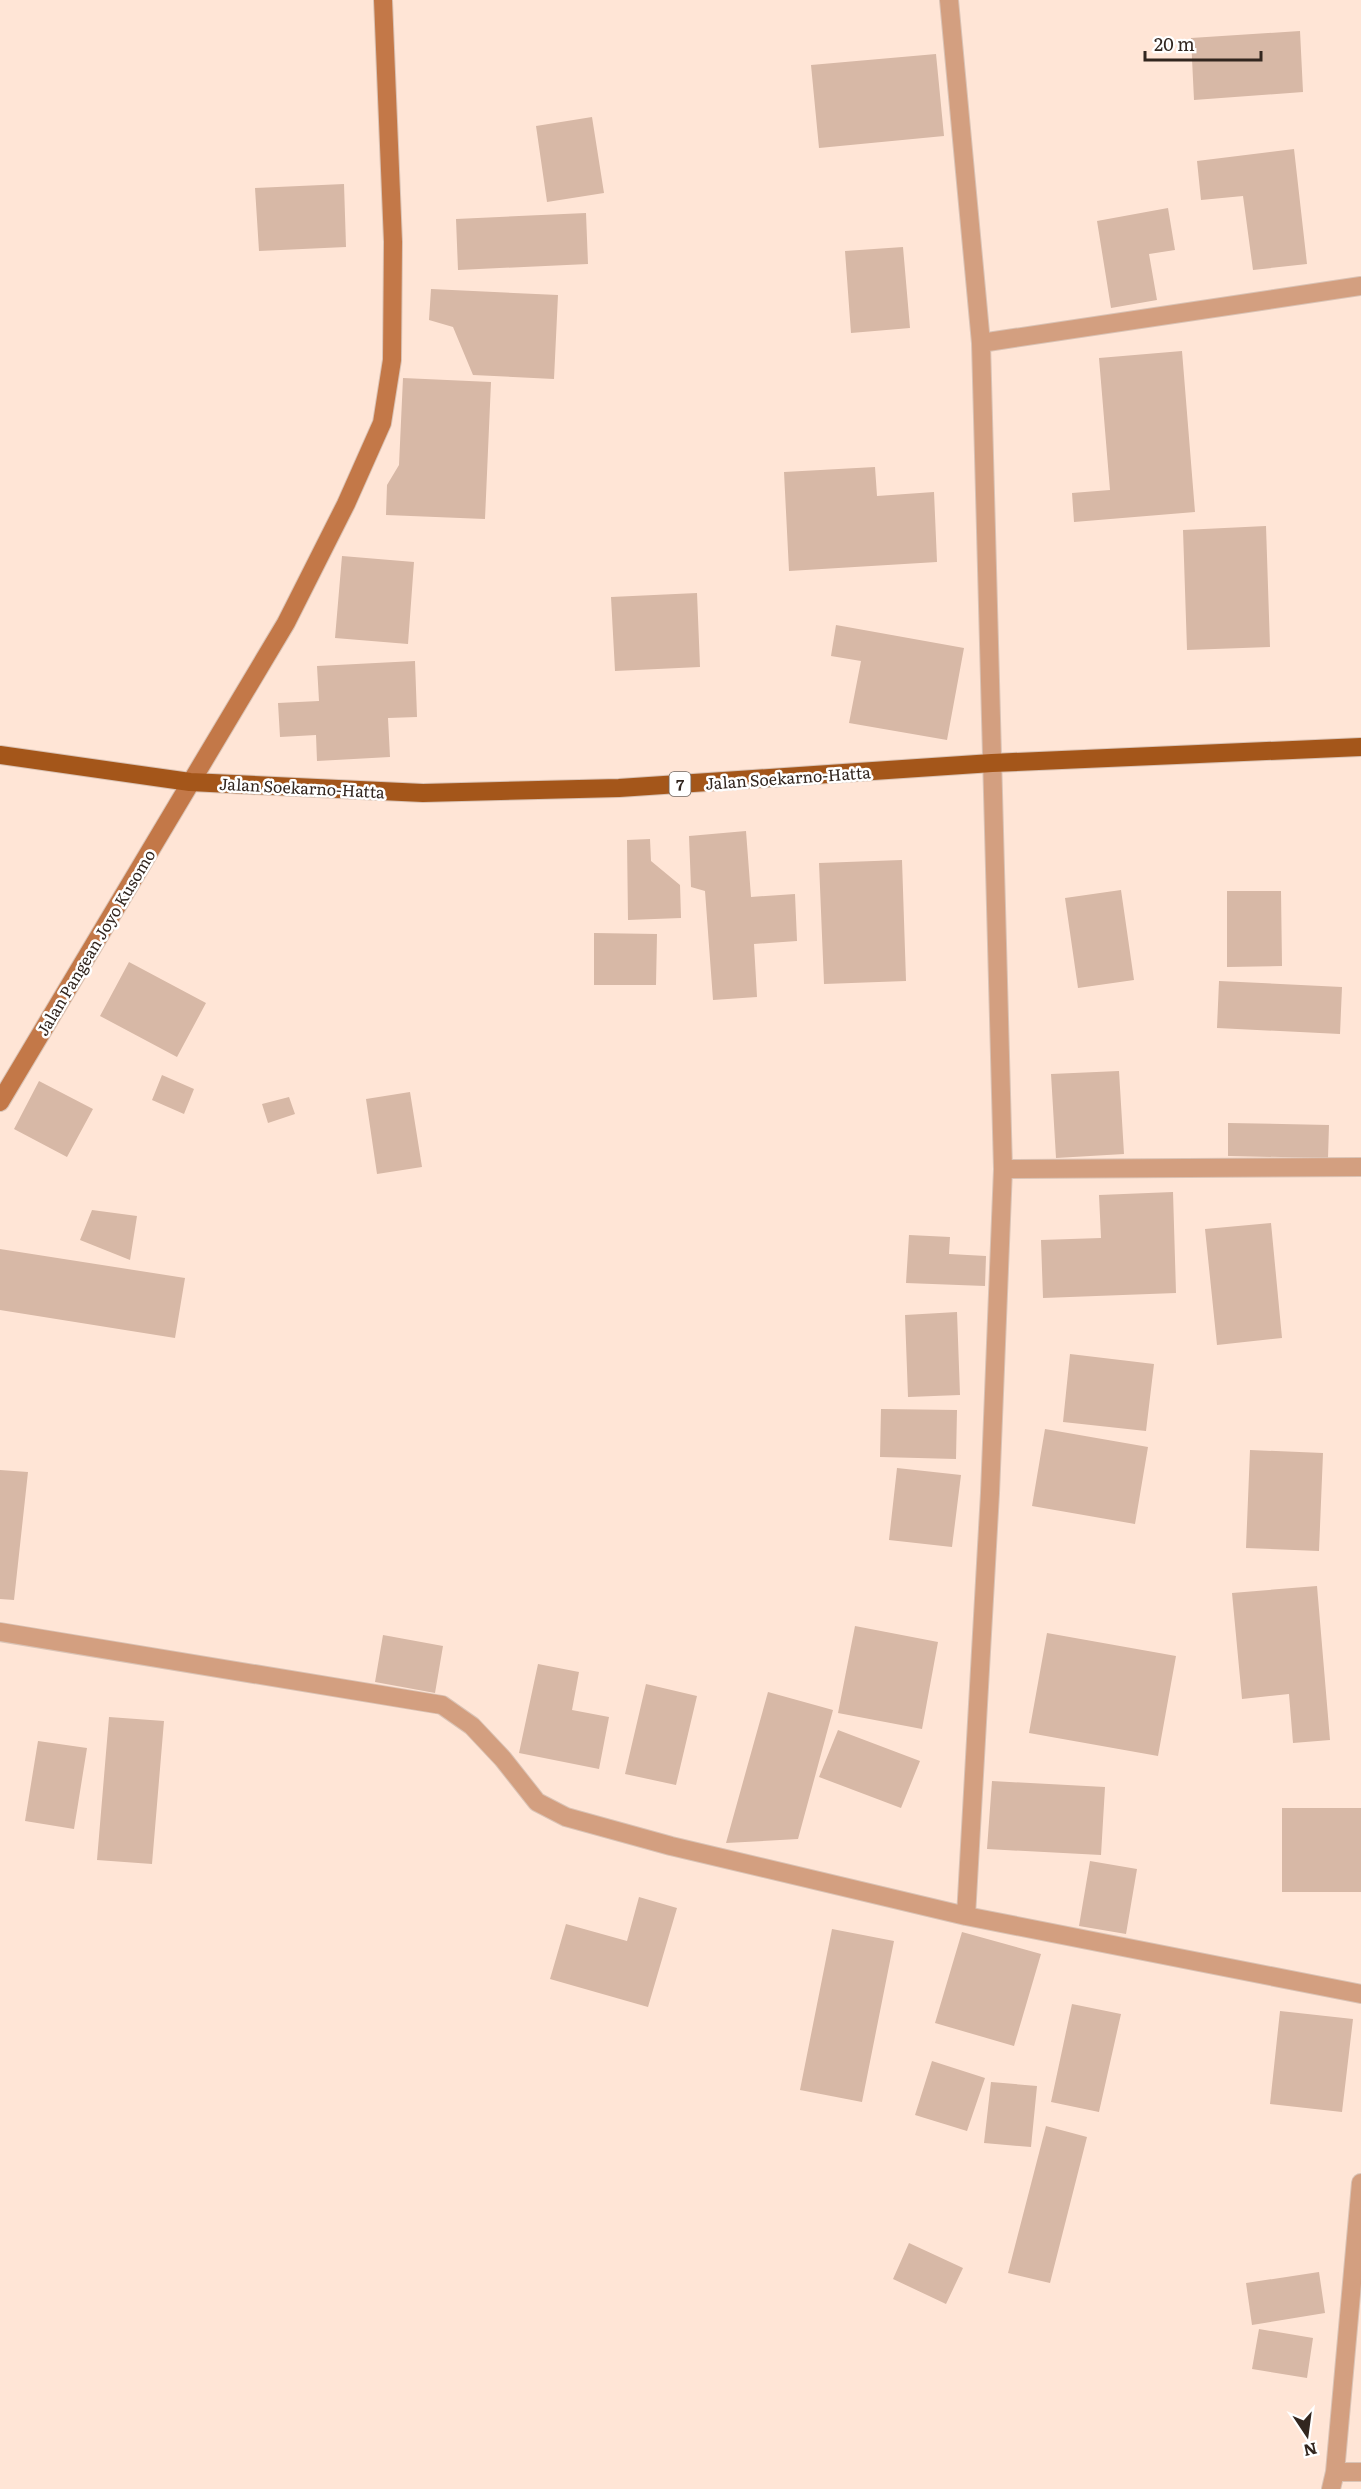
<svg xmlns="http://www.w3.org/2000/svg" width="1361" height="2489" viewBox="0 0 1361 2489" font-family="Literata,serif">
  <rect width="100%" height="100%" fill="#ffe5d6"/>
  <path fill="#d7b8a6" d="M1300,31L1303,92L1194,100L1191,38Z
    M936,54L944,136L819,148L811,65Z
    M592,117L604,193L547,202L536,126Z
    M1294,149L1307,264L1253,270L1243,196L1201,200L1197,161Z
    M344,184L346,247L259,251L255,188Z
    M1168,208L1175,250L1149,254L1157,300L1111,308L1097,221Z
    M586,213L588,264L458,270L456,219Z
    M903,247L910,328L851,333L845,251Z
    M431,289L558,295L554,379L473,375L453,327L429,320Z
    M1182,351L1195,512L1074,522L1072,493L1110,490L1099,358Z
    M403,378L491,382L485,519L386,515L387,485L399,465Z
    M875,467L877,496L934,492L937,562L789,571L784,472Z
    M1266,526L1270,647L1187,650L1183,530Z
    M342,556L414,562L408,644L335,638Z
    M697,593L700,667L615,671L611,597Z
    M836,625L964,648L947,740L849,723L861,661L831,656Z
    M415,661L417,717L388,718L390,757L317,761L316,735L280,737L278,703L319,701L317,666Z
    M746,831L751,897L795,894L797,941L754,944L757,997L713,1000L705,891L691,887L689,836Z
    M650,839L651,861L680,885L681,918L628,920L627,840Z
    M902,860L906,981L824,984L819,863Z
    M1121,890L1134,980L1078,988L1065,898Z
    M1227,891H1281L1282,966L1227,967Z
    M594,933L657,934L656,985H594Z
    M129,962L206,1003L177,1057L100,1016Z
    M1219,981L1342,987L1340,1034L1217,1028Z
    M1119,1071L1124,1154L1056,1158L1051,1074Z
    M162,1075L194,1089L184,1114L152,1100Z
    M39,1081L93,1109L67,1157L14,1129Z
    M410,1092L422,1167L377,1174L366,1099Z
    M289,1097L295,1114L268,1123L262,1104Z
    M1228,1123L1329,1125L1328,1158L1228,1156Z
    M1173,1192L1176,1293L1043,1298L1041,1240L1101,1238L1099,1195Z
    M92,1210L137,1216L130,1260L80,1240Z
    M1271,1223L1282,1338L1217,1345L1205,1229Z
    M909,1235L950,1237L949,1254L986,1256L985,1286L906,1283Z
    M0,1249L185,1278L175,1338L0,1310Z
    M957,1312L960,1395L908,1397L905,1315Z
    M1070,1354L1154,1364L1146,1431L1063,1422Z
    M881,1409L957,1410L956,1459L880,1457Z
    M1045,1429L1148,1447L1135,1524L1032,1506Z
    M1250,1450L1323,1453L1319,1551L1246,1548Z
    M897,1468L961,1475L952,1547L889,1540Z
    M0,1470L28,1472L14,1600L0,1599Z
    M1317,1586L1330,1740L1293,1743L1289,1694L1242,1699L1232,1593Z
    M855,1626L938,1642L922,1729L838,1713Z
    M1047,1633L1176,1656L1158,1756L1029,1733Z
    M383,1635L443,1646L435,1693L375,1682Z
    M538,1664L579,1672L572,1710L609,1717L599,1769L519,1753Z
    M646,1684L697,1696L676,1785L625,1774Z
    M768,1692L833,1710L798,1839L726,1843Z
    M109,1717L164,1721L152,1864L97,1860Z
    M838,1730L920,1761L901,1808L819,1777Z
    M38,1741L87,1748L74,1829L25,1821Z
    M992,1781L1105,1787L1101,1855L987,1849Z
    M1282,1808H1361V1892H1282Z
    M1090,1861L1137,1869L1126,1934L1079,1926Z
    M639,1897L677,1908L648,2007L550,1979L566,1924L627,1941Z
    M832,1929L894,1941L862,2102L800,2090Z
    M962,1932L1041,1954L1014,2046L935,2023Z
    M1072,2004L1121,2014L1099,2112L1051,2102Z
    M1280,2011L1353,2019L1342,2112L1270,2104Z
    M932,2061L985,2078L967,2131L915,2115Z
    M991,2082L1037,2086L1031,2147L984,2143Z
    M1046,2126L1087,2137L1050,2283L1008,2273Z
    M909,2243L963,2268L946,2304L893,2279Z
    M1319,2272L1325,2313L1252,2325L1246,2283Z
    M1259,2329L1313,2338L1307,2378L1252,2369Z"/>
  <g fill="none" stroke-linecap="round" stroke-linejoin="round">
    <defs>
      <path id="minor" d="M949,0L981,343L1003,1169L990,1493L966,1916
        M981,343L1361,286
        M1003,1169L1361,1167
        M0,1632L442,1705L472,1726L503,1759L537,1802L566,1817L671,1846L966,1916L1361,1994
        M1335,2472H1361
        M1331,2489L1335,2472L1361,2183"/>
      <path id="secondary" d="M0,1102L286,623L346,504L382,423L392,360L393,242L383,0"/>
      <path id="trunk" d="M0,755L190,782L423,793L619,788L992,763L1361,747"/>
    </defs>
    <use href="#minor" stroke="#dac3b5" stroke-width="20"/>
    <use href="#secondary" stroke="#dac3b5" stroke-width="20"/>
    <use href="#trunk" stroke="#dac3b5" stroke-width="20"/>
    <use href="#minor" stroke="#d39f80" stroke-width="18"/>
    <use href="#secondary" stroke="#c37848" stroke-width="18"/>
    <use href="#trunk" stroke="#a4561a" stroke-width="18"/>
  </g>
  <g text-anchor="middle" dominant-baseline="central" stroke-width="5" stroke-linejoin="round" paint-order="stroke">
    <rect fill="#fff" stroke="#706762" stroke-width="1.5" x="669.5" y="772" width="21" height="24" rx="4.5"/>
    <g font-size="15" font-weight="bold" fill="#32261f">
      <text x="680" y="784">7</text>
    </g>
    <g font-size="16" fill="#32261f" stroke="#fff">
      <text transform="translate(788 777) rotate(-4)">Jalan Soekarno-Hatta</text>
      <text transform="translate(302 787) rotate(3)">Jalan Soekarno-Hatta</text>
      <text transform="translate(95 942) rotate(-59)">Jalan Pangean Joyo Kusomo</text>
    </g>
  </g>
  <g transform="translate(1307 2435) rotate(167)" stroke="#ffffff" stroke-width="4.5" paint-order="stroke">
  <path d="M0-4.5L10 22L0 15L-10 22Z" fill="#32261f"/>
  <text y="-9" font-size="16" font-weight="bold" text-anchor="middle" fill="#32261f">N</text>
  </g>
  <path d="M1145 51v9h116v-9" fill="none" stroke="#32261f" stroke-width="3"/>
  <text x="1154" y="51" font-size="18" fill="#32261f" stroke="#ffffff" stroke-width="4.5" paint-order="stroke">20 m</text>
</svg>
